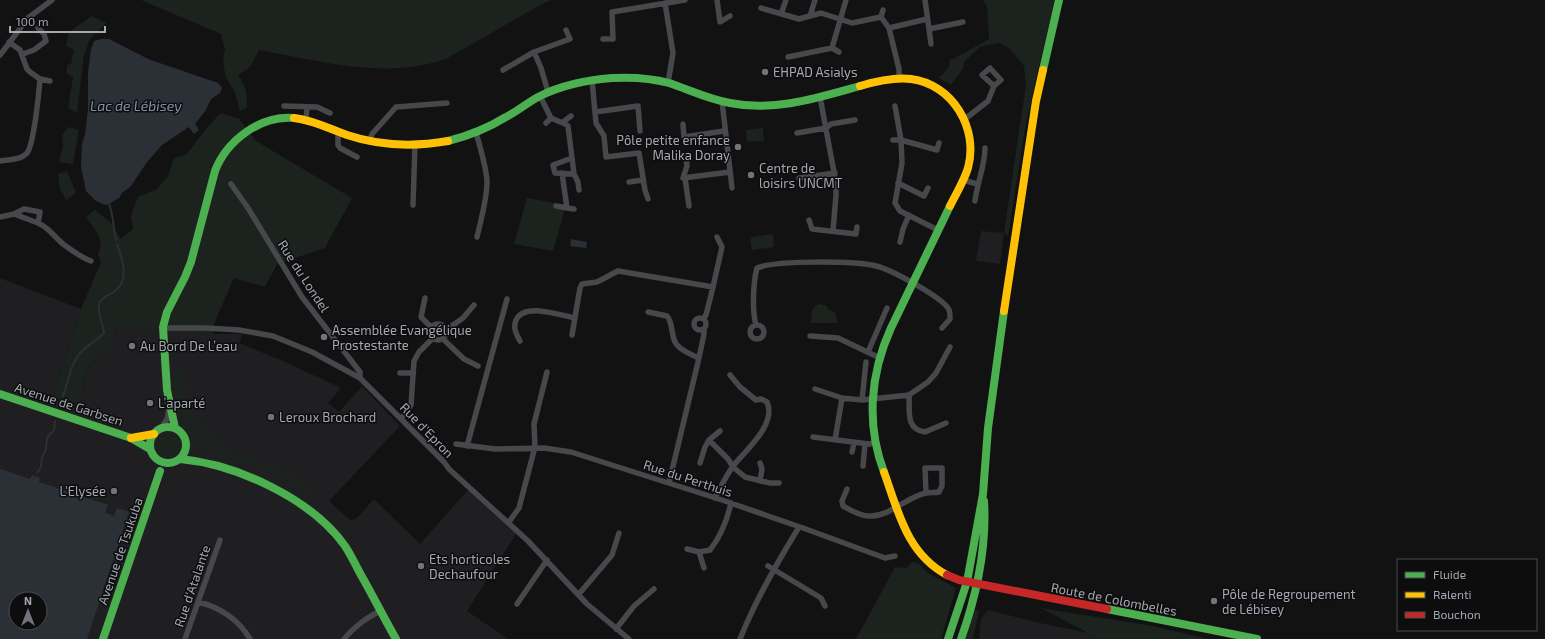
<svg xmlns="http://www.w3.org/2000/svg" width="1545" height="639" viewBox="0 0 1545 639" font-family="'Exo 2',sans-serif">
  <rect width="100%" height="100%" fill="#121213"/>
  <path fill="#1f1f21" fill-rule="evenodd" d="M981,231L1004,233L1000,264L976,261Z
    M0,278L81,309L52,397L80,405L86,368L112,347L116,325L131,320L213,334H243L239,343L283,361L341,388L328,403L339,412L362,386L400,426L329,501L351,521L353,519L355,520L374,499L420,544L468,490L516,534L467,611L508,639H0ZM16,599H40V623H16Z
    M988,610L1040,623L1117,639H979L981,619Z"/>
  <path fill="#1c221d" d="M141,0H552L542,4L446,59C384,80 320,61 259,50L250,67L238,75C247,88 247,93 247,108L240,111L235,93L225,75L223,58L225,50L221,34Z
    M983,0H1055L1034,87L1025,129L1008,236L1004,233L1026,84L1024,66L1010,49L1002,44L999,43L980,47L964,62L963,68L951,85L939,78L949,67L950,59H953L989,39L987,7Z
    M92,16L106,23L90,39L84,55L77,113L68,108L73,77L67,74V65L71,64L74,50L66,46L69,32Z
    M221,113L239,119L256,141L352,198L325,248L277,264L265,287L234,278L214,324L213,334C188,331 162,332 137,328L131,321L125,326L116,325L112,347L86,368L80,405L52,397L81,309L101,262L98,253C106,241 93,227 86,217L95,210L111,223L121,239L133,229L131,215L138,197L156,190L168,176L174,158L186,155L209,125Z
    M69,127L79,130L73,164L59,162L63,146L62,135Z
    M763,128L764,141L747,142L746,130Z
    M67,171L76,193L66,200L60,189L58,174Z
    M527,198L566,205L553,251L514,244Z
    M773,234L774,247L752,250L750,237Z
    M819,304L825,305L829,310L836,313L837,323H811C811,315 811,307 819,304Z
    M176,371L185,375L188,405L202,425L214,434L232,453L278,468L307,485L320,503L295,485L268,471L200,447C197,431 192,421 177,414L172,372Z
    M175,420C191,420 197,440 194,452L191,449L187,433Z
    M154 445a14 14 0 1 1 28 0a14 14 0 1 1-28 0Z
    M199,452C239,467 273,475 309,501L308,503L278,483L201,458L198,456Z
    M912,562L918,563L928,573L956,588L941,639H856L895,567L906,568Z
    M1041,608L1153,626L1208,639H1095L1092,635Z
    M974,610L979,611L973,639H965Z"/>
  <path fill="#2a3036" fill-rule="evenodd" d="M101,39H109L148,59L218,83L222,88L220,93L211,99L206,110L195,124L199,130L194,134L189,127L162,145L147,162L131,186L122,193L119,198L109,204L105,205L96,201L86,191L81,167L82,144L85,135L88,109V72L91,49L94,41Z
    M571,239L587,242L586,248L570,246Z
    M0,469L30,479L32,475L40,478L39,482L108,505L105,513L114,516L117,508L129,512L87,639H0ZM16,599H40V623H16Z"/>
  <g fill="none" stroke-linecap="round" stroke-linejoin="round">
    <path stroke="#2a3036" stroke-width="2" d="M109,204C114,216 113,228 116,240
      M63,396C68,382 71,362 82,351C89,344 98,340 104,333C103,323 96,311 100,302C103,296 110,295 115,291C130,280 122,258 117,244
      M37,473L41,467L42,457L46,449L47,438L54,430L55,421"/>
    <path stroke="#47484b" stroke-width="5.5" d="M717,0L720,22L730,16
      M925,0L929,29L963,22
      M665,3L673,53L668,83
      M761,8L799,19L821,13L852,23L881,17
      M781,14L786,0
      M810,16L815,0
      M881,17L889,28L899,69V78
      M881,17L883,10
      M889,28L927,19
      M929,29L931,44
      M603,39H613L612,12L685,0
      M9,42L20,50L27,69L30,72L40,79L50,81
      M832,48L839,52
      M534,52L541,68L548,92
      M23,54L34,50L46,41L44,34L38,28
      M0,55L28,18L52,0
      M788,57L832,48L846,0
      M503,70L534,52L570,39L566,30
      M592,80L596,123L604,136L606,157L639,153L645,190L648,199
      M540,96L551,118L565,124L568,126L574,174L555,173L553,165L572,158
      M820,97L836,183V195L833,231
      M722,101L732,188
      M284,106L317,107L330,113
      M895,106L901,140L902,163L895,203L900,211L938,230
      M595,112L638,106L640,131
      M965,119L988,101L994,86L982,75L990,68L1001,80L994,86
      M306,120L307,107
      M563,122L571,116
      M546,123L551,118
      M683,124L684,137L724,131
      M338,132V145L340,148L357,157
      M476,132C480,148 486,165 487,181C487,200 481,219 477,237
      M797,133L826,128L831,124L855,120
      M893,140H901L937,150L939,143
      M369,142L372,134L396,107L447,103
      M686,158L687,166L683,178L730,172
      M0,161C8,160 21,160 27,153C34,144 39,92 40,79
      M574,174L578,182L579,190
      M685,178L689,206
      M799,178L835,173
      M963,180L977,184
      M629,182L643,180
      M898,183L924,196L928,188
      M231,184L248,208L302,297L360,372V378
      M975,201C977,183 985,166 985,148
      M413,205L415,145
      M556,206L567,208L562,173
      M567,208L574,209
      M14,214L38,223
      M0,217L14,214L24,209L40,212L38,223C51,229 53,236 63,244C71,250 82,258 91,261
      M809,220L812,229L856,234L857,227
      M900,242L903,229L909,215
      M425,298L421,317L432,328
      M648,312L667,316C674,324 670,337 677,345C682,351 692,355 699,358
      M694 324a6 6 0 1 1 12 0a6 6 0 1 1-12 0Z
      M703,319L706,315L713,287
      M430 332a8 8 0 1 1 16 0a8 8 0 1 1-16 0Z
      M750 332a7 7 0 1 1 14 0a7 7 0 1 1-14 0Z
      M756,325C752,311 753,283 757,268C775,260 856,261 876,266C890,269 944,298 949,310C950,312 950,317 950,319L942,328
      M163,328H206L239,330L273,336L312,352L360,378L444,462L449,469L528,541L587,604L629,639
      M446,330L463,318L474,305
      M572,335L580,288L582,284L597,282L618,271L713,287L722,247L717,237
      M810,336L838,338L880,358
      M443,339L464,359L478,366
      M520,341C516,334 513,328 516,320C524,302 559,315 575,318
      M868,352L887,308
      M400,373H412
      M815,389L842,398L862,400L909,395L928,382L936,373L950,347
      M909,395C910,411 905,429 925,432L946,423
      M862,400L866,362
      M401,419L411,405L414,361L419,352L433,338
      M161,428L167,419L169,410
      M813,437L869,444L875,443
      M709,440L720,431
      M835,440L842,398
      M456,444L495,449L544,448L571,452L722,500L803,528L885,558L895,556
      M467,446L507,299
      M852,452L854,443
      M700,463L705,447L709,440L728,459L733,467L745,477L770,483H779
      M760,463L762,469L760,481
      M863,466L865,444
      M669,483L699,358L704,334V329
      M847,489L842,501L843,506C850,510 860,516 869,516C890,517 906,497 926,493C930,492 935,493 939,492L942,486V468H925L926,493
      M715,498C721,487 726,475 734,465C746,450 777,424 767,402L761,399L756,400L740,387L730,375
      M509,522L519,508L535,447L534,424L547,372
      M687,549L699,552L710,550C721,536 727,521 731,503
      M699,552L704,568
      M768,566L821,598L825,606
      M579,594L612,555L619,533
      M198,602C220,607 239,620 250,639
      M517,604L547,560
      M616,629L634,606L654,589
      M185,639L220,540
      M344,639C355,626 365,619 380,611
      M740,639C756,599 777,563 799,527"/>
    <path stroke="#4caf50" stroke-width="8" d="M1043,70L1059,0
      M448,141C468,136 488,128 506,117C518,111 528,102 540,96C562,85 587,80 612,78C631,77 651,78 669,83C690,90 708,99 730,103C774,112 817,98 860,86
      M0,394L131,438L150,449
      M150 445a18 18 0 1 1 36 0a18 18 0 1 1-36 0Z
      M175,428L167,390L163,327L167,312L185,277L191,262L215,171C227,140 261,115 294,118
      M180,459C236,464 312,499 345,546C351,555 356,566 361,575C373,596 384,618 396,639
      M884,472C866,425 870,374 891,328L950,206
      M1107,609L1257,639
      M103,639L160,471
      M948,639L967,582L983,494L988,428L1004,311
      M961,639C977,594 987,549 984,501"/>
    <path stroke="#ffc107" stroke-width="8" d="M860,86C877,81 894,77 911,79C952,84 979,128 968,168C964,181 956,194 950,206
      M294,118C313,120 330,129 347,135C380,146 414,147 448,141
      M1004,311L1036,101L1043,70
      M131,438L154,434
      M884,472C898,511 907,554 947,575"/>
    <path stroke="#c62828" stroke-width="8" d="M947,575L959,580L1107,609"/>
  </g>
  <g fill="#71747a" stroke="#0d0d0e" stroke-width="1.5">
    <circle cx="765" cy="72" r="4"/>
    <circle cx="738" cy="147" r="4"/>
    <circle cx="751" cy="175" r="4"/>
    <circle cx="324" cy="337" r="4"/>
    <circle cx="132" cy="346" r="4"/>
    <circle cx="150" cy="403" r="4"/>
    <circle cx="271" cy="417" r="4"/>
    <circle cx="114" cy="491" r="4"/>
    <circle cx="421" cy="566" r="4"/>
    <circle cx="1214" cy="601" r="4"/>
  </g>
  <g text-anchor="middle" dominant-baseline="central" stroke-width="3" stroke-linejoin="round" paint-order="stroke">
    <g font-size="13" fill="#a4a8b2" stroke="#0d0d0e" text-anchor="start">
      <text x="773" y="72">EHPAD Asialys</text>
      <text x="730" y="140" text-anchor="end">Pôle petite enfance<tspan x="730" dy="15">Malika Doray</tspan></text>
      <text x="759" y="168">Centre de<tspan x="759" dy="15">loisirs UNCMT</tspan></text>
      <text x="332" y="330">Assemblée Evangélique<tspan x="332" dy="15">Prostestante</tspan></text>
      <text x="140" y="346">Au Bord De L’eau</text>
      <text x="158" y="403">L’aparté</text>
      <text x="279" y="417">Leroux Brochard</text>
      <text x="106" y="491" text-anchor="end">L'Elysée</text>
      <text x="429" y="559">Ets horticoles<tspan x="429" dy="15">Dechaufour</tspan></text>
      <text x="1222" y="594">Pôle de Regroupement<tspan x="1222" dy="15">de Lébisey</tspan></text>
    </g>
    <g font-size="13" fill="#a4a8b2" stroke="#0d0d0e">
      <text transform="translate(304 276) rotate(57)">Rue du Londel</text>
      <text transform="translate(69 404) rotate(18)">Avenue de Garbsen</text>
      <text transform="translate(427 430) rotate(46)">Rue d'Epron</text>
      <text transform="translate(688 478) rotate(18)">Rue du Perthuis</text>
      <text transform="translate(120 551) rotate(-71)">Avenue de Tsukuba</text>
      <text transform="translate(192 586) rotate(-71)">Rue d'Atalante</text>
      <text transform="translate(1114 599) rotate(11)">Route de Colombelles</text>
    </g>
    <g font-size="14" font-style="italic" fill="#7e93ab" stroke="#0d0d0e">
      <text x="136" y="105">Lac de Lébisey</text>
    </g>
  </g>
  <rect x="1397" y="559" width="140" height="72" fill="#0d0d0e" stroke="#494b50"/>
  <rect x="1405" y="572" width="20" height="6" fill="#4caf50" stroke="#494b50"/>
  <text x="1433" y="579" font-size="12" fill="#a4a8b2">Fluide</text>
  <rect x="1405" y="592" width="20" height="6" fill="#ffc107" stroke="#494b50"/>
  <text x="1433" y="599" font-size="12" fill="#a4a8b2">Ralenti</text>
  <rect x="1405" y="612" width="20" height="6" fill="#c62828" stroke="#494b50"/>
  <text x="1433" y="619" font-size="12" fill="#a4a8b2">Bouchon</text>
  <g transform="translate(28 611)"><circle r="19" fill="#0d0d0e" stroke="#494b50"/>
  <path d="M0-3L7 15L0 10L-7 15Z" fill="#71747a"/>
  <text y="-6" font-size="11" font-weight="bold" text-anchor="middle" fill="#a4a8b2">N</text>
  </g>
  <path d="M10 26v6h95v-6" fill="none" stroke="#a4a8b2" stroke-width="2"/>
  <text x="16" y="26" font-size="12" fill="#a4a8b2" stroke="#0d0d0e" stroke-width="3" paint-order="stroke">100 m</text>
</svg>
